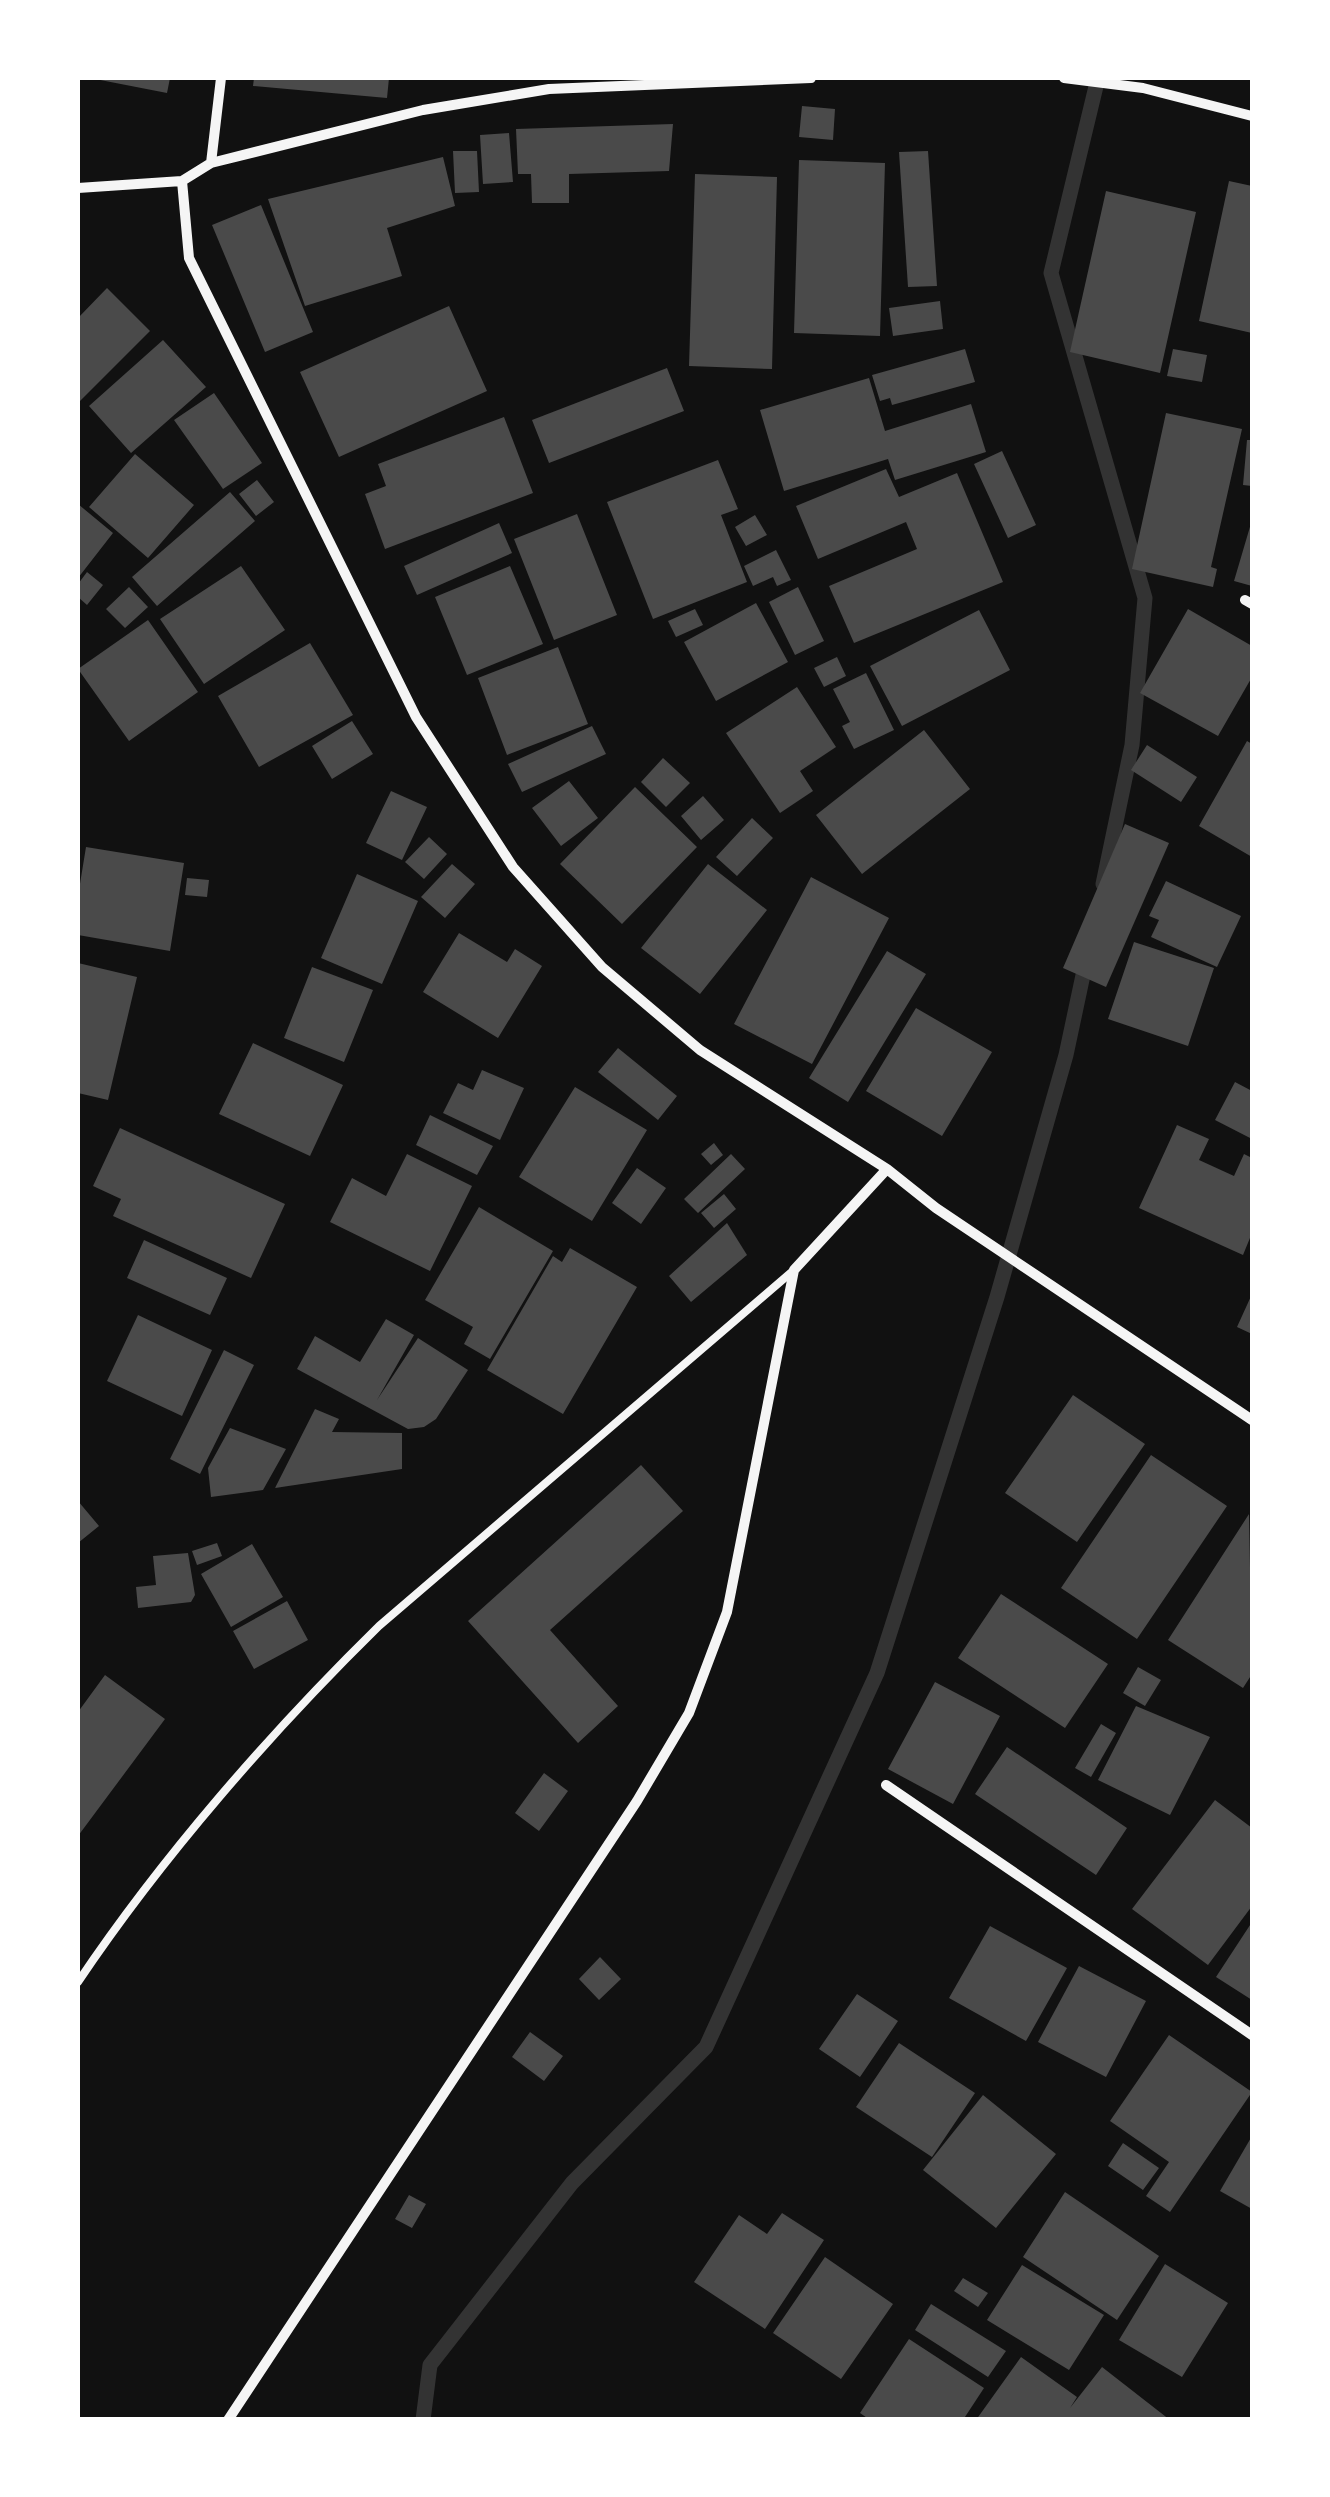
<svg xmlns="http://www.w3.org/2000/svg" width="1330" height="2497" viewBox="0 0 1330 2497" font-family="Merriweather,serif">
  <rect width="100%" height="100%" fill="#111"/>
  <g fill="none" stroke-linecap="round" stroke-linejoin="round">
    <path stroke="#333" stroke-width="15" d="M1098,78L1051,273L1145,598L1132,745L1103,884
      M423,2420L430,2365L572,2183L706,2047L877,1673L997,1297L1066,1055L1086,961"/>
  </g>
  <path fill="#4a4a4a" d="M90,78H170L167,93Z
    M254,78H389L387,98L253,86Z
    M802,106L835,109L833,140L799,137Z
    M673,124L669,171L569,174V203H532L531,174H518L516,129Z
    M509,133L513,182L483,184L480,135Z
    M453,151H477L479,192L455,193Z
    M928,151L937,286L908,287L899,152Z
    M443,157L455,206L387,228L402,276L305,306L268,199Z
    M799,160L885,163L880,336L794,333Z
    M695,174L777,177L772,369L689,366Z
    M1229,181L1252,186V333L1199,321Z
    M1106,191L1196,212L1160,373L1070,352Z
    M261,205L313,332L265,352L212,225Z
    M107,288L150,331L78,403V318Z
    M940,301L943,329L893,336L889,308Z
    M449,306L487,391L339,457L300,372Z
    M163,340L206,387L131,453L89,406Z
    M965,349L975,382L892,405L890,398L880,401L872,375Z
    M1173,349L1207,355L1202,382L1167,376Z
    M667,368L684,411L549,463L532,420Z
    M869,378L885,431L971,404L986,452L895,480L888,459L784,491L760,410Z
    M214,393L262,463L223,489L174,420Z
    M1166,413L1242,429L1211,567L1217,569L1213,587L1132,569Z
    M504,417L533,493L385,549L365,494L386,486L378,464Z
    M1247,440H1252V486L1243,485Z
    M1002,451L1036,525L1008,538L974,464Z
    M135,454L194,505L148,558L89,507Z
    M718,460L738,509L721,515L747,582L653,619L607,502Z
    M886,469L899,497L957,473L1003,582L854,643L829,586L917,549L906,522L818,559L796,506Z
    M257,480L274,502L256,516L239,494Z
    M230,492L255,521L157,606L132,577Z
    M78,504L113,533L78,578Z
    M577,514L617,615L554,640L514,539Z
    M755,515L767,535L746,546L735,527Z
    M1252,520V586L1234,581Z
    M499,523L512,553L417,595L404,566Z
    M776,550L791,580L777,586L773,577L753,586L744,566Z
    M241,566L285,630L204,684L160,619Z
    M510,566L543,644L467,675L435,597Z
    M87,572L103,585L87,605L78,597V584Z
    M129,587L148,607L125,628L106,609Z
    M798,587L824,641L795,655L769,602Z
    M756,603L788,662L716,701L684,642Z
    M695,609L703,625L676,637L668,621Z
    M1188,609L1252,646V677L1218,736L1140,693Z
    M979,610L1010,670L902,726L870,666Z
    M148,620L198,692L129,741L78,669Z
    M310,643L353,715L259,767L218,696Z
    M558,647L588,724L507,755L478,678Z
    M837,657L846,676L824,687L814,668Z
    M866,673L894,730L854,749L842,726L850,722L833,689Z
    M797,687L836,747L800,771L813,791L780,813L726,733Z
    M352,721L373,754L332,779L312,746Z
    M592,726L606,754L522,792L508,764Z
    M924,730L970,789L862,874L816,815Z
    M1247,741L1252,744V857L1199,826Z
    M1147,745L1197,777L1181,802L1131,770Z
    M663,758L690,783L666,807L641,782Z
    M569,781L598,818L561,846L532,808Z
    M635,787L697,847L622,924L560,864Z
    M391,791L427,807L402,860L366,843Z
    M703,796L724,820L701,840L681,816Z
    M752,818L773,838L737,876L716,857Z
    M1125,824L1169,843L1106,987L1063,968Z
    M429,837L447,854L424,879L405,862Z
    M86,847L184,863L170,951L78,935V896Z
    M452,864L475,884L445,918L421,897Z
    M708,864L767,910L700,994L641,948Z
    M357,874L418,901L382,984L321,958Z
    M811,877L889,918L812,1064L734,1024Z
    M187,878L209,880L207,897L185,895Z
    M1166,881L1241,916L1217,967L1151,937L1159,920L1149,916Z
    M459,933L507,962L515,949L542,966L498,1038L423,992Z
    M1134,942L1214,968L1188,1046L1108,1019Z
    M887,951L926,974L848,1102L809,1078Z
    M78,963L137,977L108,1100L78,1093Z
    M312,967L373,990L344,1062L284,1038Z
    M916,1008L992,1052L942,1136L866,1091Z
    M253,1043L343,1085L310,1156L219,1114Z
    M618,1048L677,1096L658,1120L598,1072Z
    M482,1070L524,1088L500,1140L443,1113L458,1083L473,1090Z
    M1235,1082L1252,1091V1139L1215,1120Z
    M575,1087L647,1130L592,1221L519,1177Z
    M430,1115L493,1146L477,1175L416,1145Z
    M1177,1125L1209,1139L1199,1160L1234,1176L1244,1154L1252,1158V1233L1243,1255L1139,1208Z
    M120,1128L285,1204L251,1278L113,1216L121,1199L93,1186Z
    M714,1143L723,1155L711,1165L701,1154Z
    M407,1154L472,1186L430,1271L330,1222L352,1178L386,1196Z
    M731,1154L745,1169L698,1213L684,1199Z
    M637,1168L666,1188L641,1224L612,1203Z
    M724,1194L736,1209L714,1228L701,1213Z
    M479,1207L553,1251L490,1359L464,1344L473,1327L425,1300Z
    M727,1223L747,1255L691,1302L669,1276Z
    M144,1240L227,1278L210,1315L127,1278Z
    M570,1248L637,1287L563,1414L487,1370L553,1256L562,1262Z
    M1252,1294V1334L1237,1327Z
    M138,1315L212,1350L182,1416L107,1381Z
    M386,1319L414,1335L377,1400L418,1338L468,1370L436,1419L424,1427L408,1429L297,1369L315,1336L360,1362Z
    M224,1350L254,1365L200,1474L170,1459Z
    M1073,1395L1145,1444L1077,1542L1005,1493Z
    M315,1409L339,1419L332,1432L402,1433V1469L275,1488Z
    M230,1428L286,1449L263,1490L211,1497L208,1468Z
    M1151,1455L1227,1506L1137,1639L1061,1588Z
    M641,1465L683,1511L550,1630L618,1706L578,1743L468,1621Z
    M78,1501L99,1526L78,1543Z
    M1249,1514L1252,1674L1243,1688L1168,1640Z
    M217,1543L222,1556L197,1565L192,1551Z
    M252,1544L283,1597L231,1627L201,1574Z
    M188,1553L195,1595L191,1602L138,1608L136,1587L156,1585L153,1556Z
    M1001,1594L1108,1664L1065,1728L958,1658Z
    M287,1601L308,1640L254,1669L233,1631Z
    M1138,1667L1161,1680L1145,1706L1123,1693Z
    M105,1675L165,1719L78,1836V1712Z
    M935,1682L1000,1716L953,1804L888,1769Z
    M1136,1706L1210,1737L1170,1815L1098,1780Z
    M1101,1724L1116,1733L1091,1777L1075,1768Z
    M1007,1747L1127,1828L1096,1875L975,1794Z
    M544,1773L568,1791L539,1831L515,1813Z
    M1215,1800L1252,1828V1906L1208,1965L1132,1909Z
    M1252,1922V2000L1216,1977Z
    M990,1926L1067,1968L1026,2041L949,1998Z
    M600,1957L621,1979L599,2000L579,1979Z
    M1079,1966L1146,2001L1106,2077L1038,2042Z
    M857,1994L898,2021L860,2077L819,2049Z
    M530,2032L563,2056L544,2081L512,2057Z
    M1169,2035L1252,2092L1170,2212L1146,2196L1169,2162L1110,2121Z
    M899,2043L975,2093L932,2157L856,2107Z
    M983,2095L1056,2154L996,2228L923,2170Z
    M1252,2136V2209L1220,2191Z
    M1123,2143L1159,2168L1143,2190L1108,2166Z
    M1065,2192L1159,2256L1117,2320L1023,2257Z
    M409,2195L426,2204L412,2228L395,2219Z
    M782,2213L824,2240L765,2329L694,2282L739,2215L767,2234Z
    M825,2257L893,2304L841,2379L773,2333Z
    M1165,2264L1228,2303L1182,2377L1119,2340Z
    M1022,2265L1104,2315L1069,2370L987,2320Z
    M963,2278L988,2293L978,2307L954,2291Z
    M931,2304L1006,2351L988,2377L915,2330Z
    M909,2339L984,2388L963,2420H870L860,2413Z
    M1021,2357L1077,2397L1070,2408L1102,2367L1170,2420H976Z"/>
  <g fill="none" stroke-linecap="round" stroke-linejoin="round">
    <path stroke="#f5f5f5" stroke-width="8" d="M78,1982C162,1857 271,1732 379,1626L794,1270"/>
    <path stroke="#f5f5f5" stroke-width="10" d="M1064,78L1143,88L1252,116
      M211,163L221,78
      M182,181L189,258L416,717L513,867L602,967L700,1050L887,1169L936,1208L1252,1420
      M78,188L182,181L211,163L423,110L549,89L811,78
      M1245,600L1252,604
      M886,1785L1252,2035
      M228,2420L637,1801L689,1713L727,1612L794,1270L887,1169"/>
  </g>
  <rect width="1330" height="2497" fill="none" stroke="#ffffff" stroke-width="160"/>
</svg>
